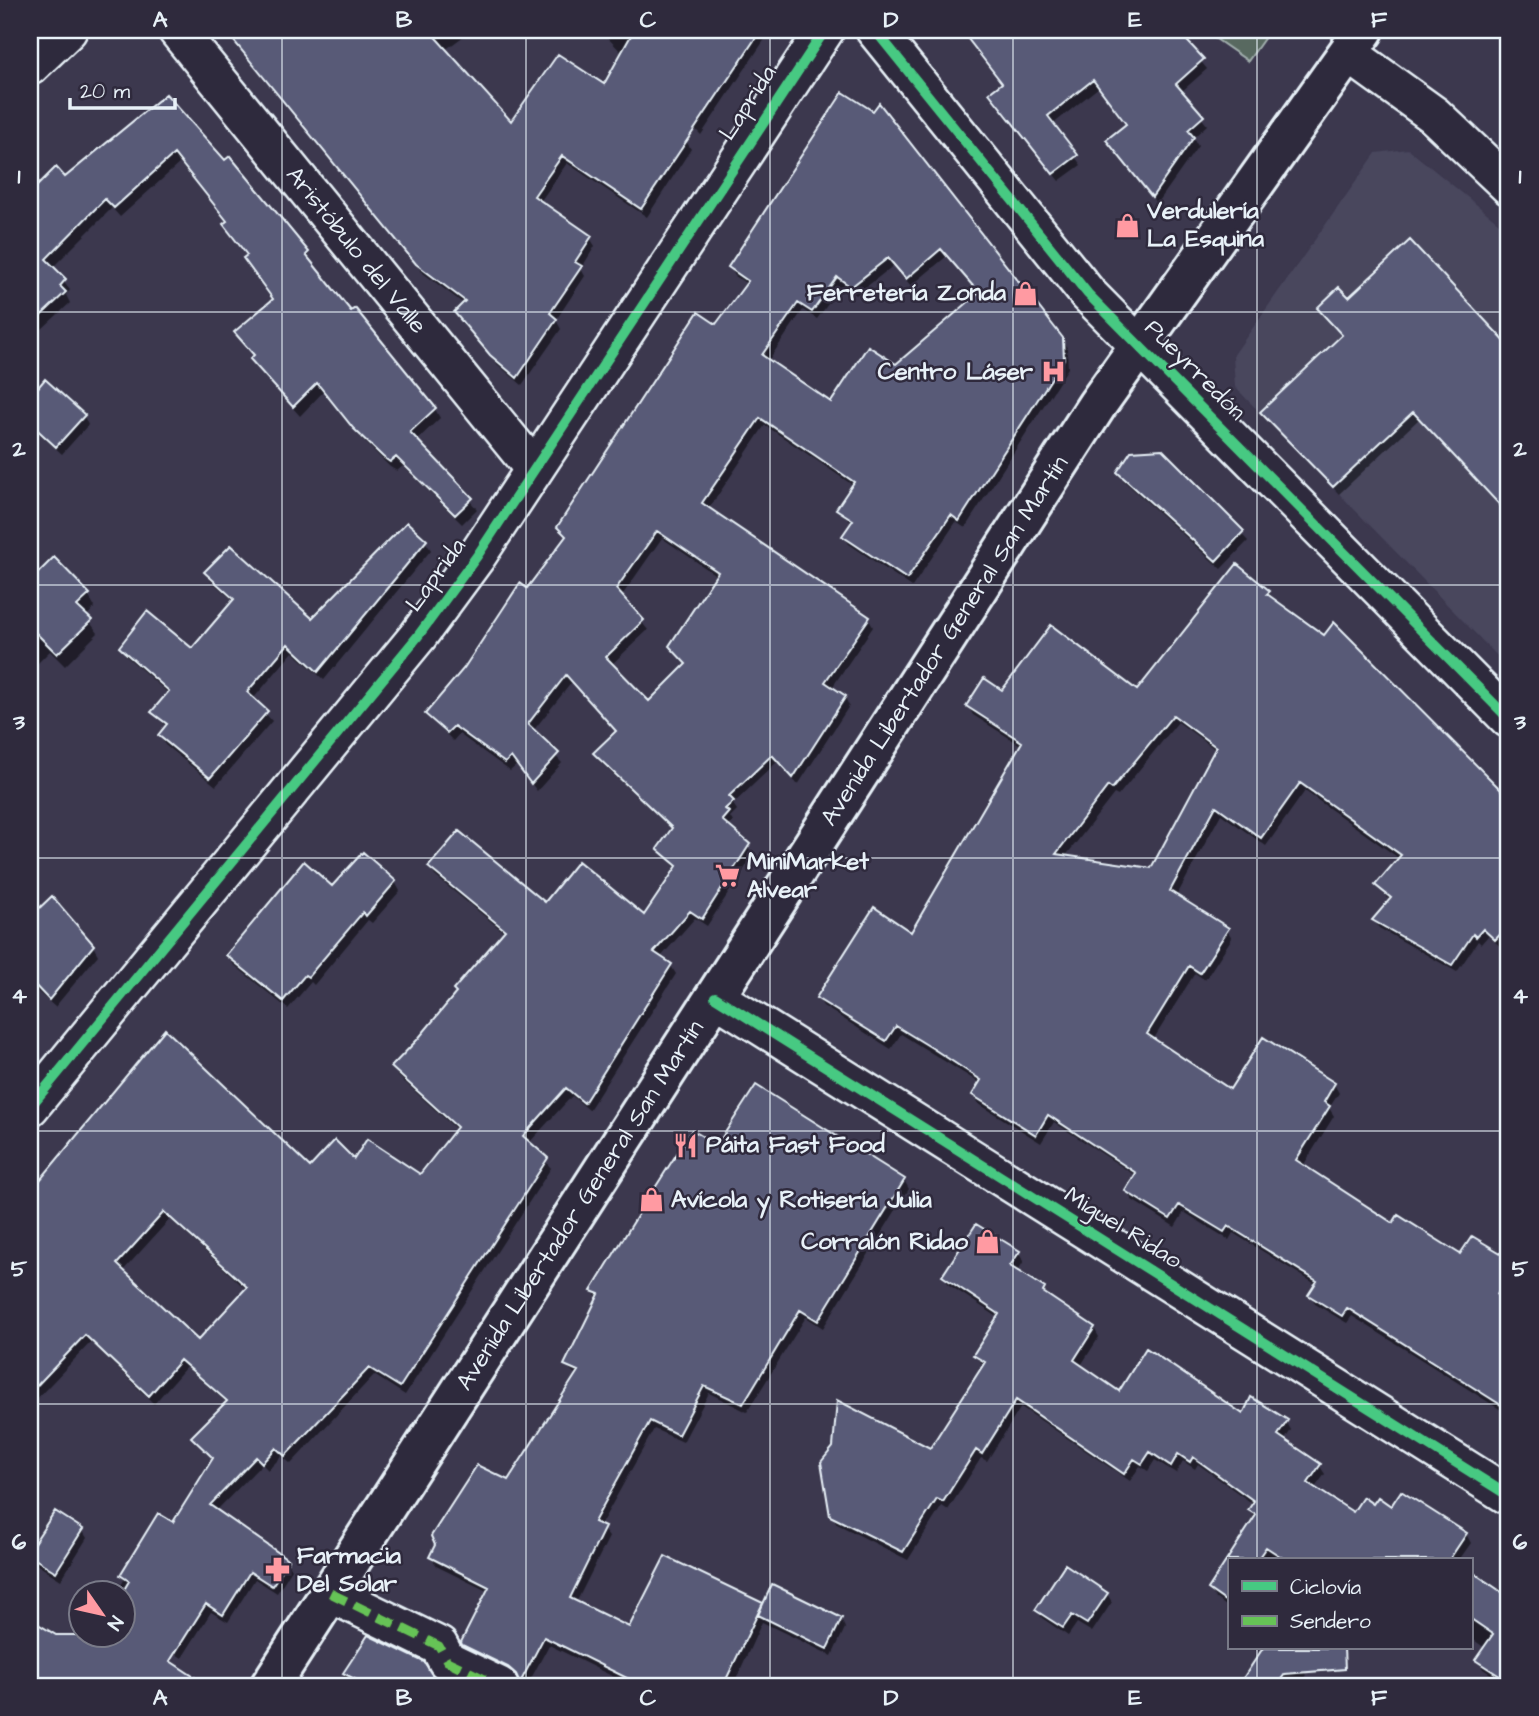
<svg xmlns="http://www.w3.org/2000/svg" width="1539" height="1716" viewBox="0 0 1539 1716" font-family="'Architects Daughter',sans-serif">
  <rect width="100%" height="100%" fill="#3c384e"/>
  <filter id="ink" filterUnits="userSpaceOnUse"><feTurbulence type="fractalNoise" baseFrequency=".0143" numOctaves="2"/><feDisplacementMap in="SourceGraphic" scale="14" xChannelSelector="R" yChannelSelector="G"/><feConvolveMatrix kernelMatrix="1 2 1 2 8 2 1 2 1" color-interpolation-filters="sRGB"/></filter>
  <g filter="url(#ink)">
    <path fill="#48465d" d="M1408,149L1509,231V668L1235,387L1233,356L1376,153Z"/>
    <path fill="#586961" stroke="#a0adac" stroke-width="2" d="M1203,30H1270L1248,61Z"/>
    <path fill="#0007" fill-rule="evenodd" d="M226,30H366L386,53L416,30H472L445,50L511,124L686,141L691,149L647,217L567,163L540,202L590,238L595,246L581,269L585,276L556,320L561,329L522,385L497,364L461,320L464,304L423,273Z
      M600,30H771L701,135Z
      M961,30H1175L1207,69L1181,92L1207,125L1193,138L1198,146L1157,204L1108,141L1127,125L1099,87L1052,125L1081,165L1059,181L996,102L1003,84Z
      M843,95L1062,339L1067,348L1068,368L965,528L956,522L912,587L849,544L844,536L853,524L838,509L854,486L765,425L708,510L868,618L873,627L831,689L845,697L849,706L798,785L777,762L733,804L737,810L730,817L733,822L728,827L754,854L707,926L695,918L660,958L671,966L676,974L589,1110L572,1096L529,1143L551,1168L405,1395L374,1375L291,1464L282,1456L268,1470L262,1464L216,1511L287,1561L292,1569L277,1593L255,1579L228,1622L211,1612L182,1658L122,1619V1594H116L124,1580L122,1575L173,1525L214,1460L194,1437L227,1403L186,1367L154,1404L91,1342L30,1406V1195L165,1031L310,1169L355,1162L420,1177L457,1130L398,1076L393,1067L418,1042L505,933L435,876L430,867L545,905L644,918L677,869L659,849L673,830L600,762L596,754L617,733L572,682L533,731L562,763L537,791L517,765L510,771L459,734L453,741L427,714L567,538L559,527L747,284L735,276L730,267ZM947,256L980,295L896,367L831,404L768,361L803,310L817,319L842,285L856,295L894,265L911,286ZM662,538L717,576L671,646L686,666L649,703L611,665L648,630L621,597ZM170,1219L247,1290L198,1343L122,1272Z
      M166,96L225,163L230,158L308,253L312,265L351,314L435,409L440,418L416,441L477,509L462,524L403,466L397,471L390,467L361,438L323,392L300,416L258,369L252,359L255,357L236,332L274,300L228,222L180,163L120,217L112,208L52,268L70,290L66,295L70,303L42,329L38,325L30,334V201L46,184L64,195Z
      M1509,123V140L1502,130Z
      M1410,243L1509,349V516L1419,419L1339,494L1262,412L1343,337L1319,308L1349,299Z
      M46,382L84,416L88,425L62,454L30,425V400Z
      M1162,451L1248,541L1221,569L1124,481L1119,472Z
      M425,541L431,550L324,680L293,652L253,699L272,721L216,786L165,745L160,735L167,728L154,712L169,694L126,656L121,647L193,651L234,601L211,581L206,572L312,621Z
      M54,559L88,595L95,607L86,617L98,633L65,666L50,651L30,671V583Z
      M1269,592L1274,601L1325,638L1334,625L1509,801V938L1501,947L1488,936L1481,944L1478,941L1457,972L1379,928L1374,920L1390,901L1377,885L1400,859L1305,791L1266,846L1221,814L1176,897L1227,930L1232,938L1205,980L1195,973L1153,1040L1231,1092L1334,1084L1339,1093L1329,1108L1334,1116L1303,1166L1393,1225L1461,1257L1472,1238L1509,1260V1291L1503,1301L1509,1305V1415L1352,1316L1347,1323L1315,1304L1311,1295L1317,1285L1233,1233L1229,1240L1184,1212L1175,1227L1132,1200L1127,1191L1136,1176L1054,1122L1041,1143L979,1104L974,1095L981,1084L901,1034L891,1049L823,1006L818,998L911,934L1022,746L973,715L968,706L1003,692L1137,693ZM1178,722L1216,750L1152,870L1065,857L1114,794L1118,796Z
      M395,882L400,891L372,923L368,920L314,985L311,982L288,1009L233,964L228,955L332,888Z
      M30,908L93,946L98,955L55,1007L30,985Z
      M718,1147L904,1180L909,1189L823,1328L806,1317L747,1412L709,1393L683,1442L654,1429L600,1526L609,1537L576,1603L630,1629L762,1604L841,1619L845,1628L832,1656L762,1622L733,1686H632L549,1645L527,1686H523L515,1675L469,1653L463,1642L489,1592L436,1566L431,1557L509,1483L577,1376L566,1365L598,1300L593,1291Z
      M1019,1253L1024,1261L1017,1272L1044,1290L1049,1298L1094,1328L1099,1337L1080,1367L1119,1393L1286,1421L1291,1430L1284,1441L1319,1465L1325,1474L1314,1489L1353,1515L1373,1506L1392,1509L1466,1534L1471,1543L1459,1560H1279L1271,1555L1268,1560H1229V1608L1215,1598L1210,1589L1255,1519L1250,1510L1253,1504L1198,1464L1195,1469L1183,1461L1176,1473L1155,1460L1148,1471L1140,1466L1130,1481L1021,1407L987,1461L981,1458L948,1510L942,1506L908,1560L837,1524L832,1515L930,1450L984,1366L975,1355L999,1318L949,1285L944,1276Z
      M56,1513L82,1530L87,1538L61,1580L33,1562L30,1556Z
      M1471,1573L1498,1591L1509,1578V1686L1483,1669L1478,1660L1485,1648L1471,1638Z
      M1107,1594L1112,1602L1092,1632L1077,1623L1068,1636L1042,1618L1037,1610Z
      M30,1621L135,1686L30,1685Z
      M368,1637L436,1681L447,1686H337Z
      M1265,1648H1273L1301,1667L1306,1675L1298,1686H1240Z"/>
    <path fill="#595a77" stroke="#e8f1f8" stroke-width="2" fill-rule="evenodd" d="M225,30H429L511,121L558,54L604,84L634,30H761L641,209L562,156L534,196L592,236L575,262L582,266L550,313L557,319L517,378L490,355L454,312L465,301L416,264Z
      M961,30H1177L1204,59L1176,84L1204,116L1188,130L1194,137L1152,197L1106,140L1126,124L1093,80L1048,116L1078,155L1053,174L989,93L1002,83Z
      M843,92L873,111L879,103L1063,338L1064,359L959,521L951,515L907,579L842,536L853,520L836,509L854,482L760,418L702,503L870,617L825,682L846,696L793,778L772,755L729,796L734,801L725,809L729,812L722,820L750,844L702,919L690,911L654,952L672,964L584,1103L566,1088L523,1136L548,1158L400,1387L369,1368L285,1456L276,1448L262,1463L256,1457L210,1505L289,1560L272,1586L250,1572L223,1615L206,1604L170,1661L208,1686H30V1619L56,1635H122V1593L129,1581L120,1575L158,1513L173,1522L213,1458L191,1437L227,1401L180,1360L149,1396L85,1335L30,1393V1192L165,1029L310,1167L335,1140L354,1159L367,1139L420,1174L457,1127L391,1067L417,1040L456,993L453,990L505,930L428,867L459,831L545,902L578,861L644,915L677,866L657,849L672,828L593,753L616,731L566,675L528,724L559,753L531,784L511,757L505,763L454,726L447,733L425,714L464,668L520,583L527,588L566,536L557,527L698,312L716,324L748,281L728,267ZM941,249L979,293L896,364L868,346L831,402L762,355L798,303L812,312L837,277L851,287L888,258L906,279ZM657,531L718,572L669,646L686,664L649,701L606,657L644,620L616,589ZM164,1212L247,1287L198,1340L117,1264Z
      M166,94L225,160L230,156L309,252L306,255L351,311L355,308L436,408L410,432L473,498L455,515L396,457L390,462L383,457L353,428L317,383L293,407L250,359L254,355L234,332L273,299L243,258L247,255L223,224L227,221L174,154L114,208L105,199L46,259L66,279L60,286L66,292L30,326V193L56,167L65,177Z
      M1410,240L1509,346V515L1413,412L1333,487L1260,412L1342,335L1317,308L1339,287L1349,297Z
      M45,379L85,415L56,447L30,423V397Z
      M1162,449L1244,531L1216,561L1117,472L1131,451Z
      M407,522L427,540L318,672L288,644L247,692L268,711L210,778L158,735L167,724L151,712L169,691L119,647L147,611L192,648L234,599L204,572L231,545L312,618Z
      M54,557L90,594L77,606L92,620L57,654L30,627V581Z
      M1237,564L1270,591L1267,594L1324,635L1334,622L1509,798V925L1495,940L1483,929L1476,937L1473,934L1452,965L1372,920L1391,898L1375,885L1401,855L1300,783L1261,838L1216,806L1170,891L1229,928L1200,973L1189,966L1147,1034L1230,1089L1263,1037L1335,1083L1324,1102L1330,1106L1296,1160L1393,1223L1398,1215L1460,1254L1472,1236L1509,1258V1275L1497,1295L1509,1303V1410L1347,1308L1342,1316L1308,1295L1317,1281L1228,1226L1224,1232L1179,1205L1170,1219L1125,1191L1136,1173L1048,1115L1036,1135L972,1095L981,1080L932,1048L896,1026L886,1041L816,998L874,907L911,932L1022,742L966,706L984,678L1002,690L1051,625L1137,690ZM1173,715L1216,747L1151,868L1056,854L1108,786L1112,789Z
      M363,852L396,881L366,916L363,912L308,977L305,975L283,1001L226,955L304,861L332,886Z
      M52,896L94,945L49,1000L30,980V917Z
      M756,1085L905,1179L818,1321L800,1310L743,1404L704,1386L678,1435L650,1421L594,1522L605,1527L570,1598L629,1627L665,1556L763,1603L723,1686H643L544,1637L520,1683L516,1674L508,1667L462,1645L461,1642L489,1587L429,1557L435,1545L431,1536L477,1465L508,1480L578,1371L564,1365L599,1294L591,1291L644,1205L692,1130L717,1145Z
      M976,1224L1020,1251L1010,1266L1045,1288L1043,1292L1095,1327L1074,1360L1119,1391L1146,1348L1243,1414L1251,1397L1288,1420L1278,1435L1321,1464L1308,1483L1353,1512L1363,1497L1373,1504L1378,1497L1391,1506L1401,1491L1467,1533L1449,1560H1286L1266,1547L1257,1560H1229L1228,1603L1208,1589L1256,1515L1248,1510L1254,1501L1193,1457L1190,1462L1178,1454L1171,1466L1150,1452L1142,1464L1134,1459L1124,1474L1016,1400L982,1454L976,1450L943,1502L937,1499L903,1552L830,1516L821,1462L833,1447L837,1400L930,1448L985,1362L973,1355L999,1314L942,1276Z
      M55,1511L83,1529L56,1572L30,1556V1549Z
      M1065,1564L1108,1593L1087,1624L1072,1615L1063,1628L1035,1610Z
      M1471,1571L1509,1597V1682L1475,1660L1493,1634L1471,1619Z
      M772,1584L842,1618L827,1649L758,1615Z
      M368,1635L424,1662L437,1679L451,1686H368L343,1673Z
      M1263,1648H1344L1345,1669L1285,1674L1276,1686H1238Z"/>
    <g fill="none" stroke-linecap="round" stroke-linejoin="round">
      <defs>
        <g id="minor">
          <path id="s1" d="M177,30L534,469"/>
          <path d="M875,30L1088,294L1509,719"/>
          <path d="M1348,53L1434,115L1509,186"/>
          <path d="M30,66L68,30"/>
          <path d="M715,997L1509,1496"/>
          <path d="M30,1107L418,636L477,556L825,30"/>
          <path d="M330,1593L439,1646L447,1661L499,1686"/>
        </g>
        <g id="major">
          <path id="s2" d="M270,1686L1097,405L1364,30"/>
        </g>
      </defs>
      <use href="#minor" stroke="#e8f1f8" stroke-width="42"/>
      <use href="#major" stroke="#e8f1f8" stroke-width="44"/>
      <use href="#minor" stroke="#2f2a3d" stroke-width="37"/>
      <use href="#major" stroke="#2f2a3d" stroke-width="38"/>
      <path stroke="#66c356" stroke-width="9" stroke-dasharray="18 9" stroke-linecap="butt" d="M330,1593L439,1646L447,1661L499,1686"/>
      <defs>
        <path id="cycleway" d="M875,30L1088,294L1509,719
          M715,997L1509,1496
          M30,1107L418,636L477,556L825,30"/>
      </defs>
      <use href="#cycleway" stroke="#2f2a3d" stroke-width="15"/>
      <use href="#cycleway" stroke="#46c982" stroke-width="10"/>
    </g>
  </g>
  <path fill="none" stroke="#e8f1f8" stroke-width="2" stroke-opacity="0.55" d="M282,30V1686M526,30V1686M770,30V1686M1013,30V1686M1257,30V1560M30,312H1509M30,585H1509M30,858H1509M30,1131H1509M30,1404H1509M1257,1648V1686"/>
  <defs>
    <symbol id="shop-bare" viewBox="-9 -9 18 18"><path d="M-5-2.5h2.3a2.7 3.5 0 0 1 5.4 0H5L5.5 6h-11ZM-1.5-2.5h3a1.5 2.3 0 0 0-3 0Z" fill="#ff9aa2" stroke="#2f2a3d" stroke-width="2.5" paint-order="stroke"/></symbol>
    <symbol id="hospital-bare" viewBox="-9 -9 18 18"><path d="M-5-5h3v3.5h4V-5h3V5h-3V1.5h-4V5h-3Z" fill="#ff9aa2" stroke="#2f2a3d" stroke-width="2.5" paint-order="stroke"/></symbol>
    <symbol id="supermarket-bare" viewBox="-9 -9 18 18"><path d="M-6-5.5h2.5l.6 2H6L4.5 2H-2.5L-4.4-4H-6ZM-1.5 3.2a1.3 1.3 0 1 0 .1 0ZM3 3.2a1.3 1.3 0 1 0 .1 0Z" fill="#ff9aa2" stroke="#2f2a3d" stroke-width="2.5" paint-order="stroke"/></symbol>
    <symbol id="restaurant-bare" viewBox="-9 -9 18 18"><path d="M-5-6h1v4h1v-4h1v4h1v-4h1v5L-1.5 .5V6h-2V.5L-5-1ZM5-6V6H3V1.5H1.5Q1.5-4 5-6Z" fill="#ff9aa2" stroke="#2f2a3d" stroke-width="2.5" paint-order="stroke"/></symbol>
    <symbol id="pharmacy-bare" viewBox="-9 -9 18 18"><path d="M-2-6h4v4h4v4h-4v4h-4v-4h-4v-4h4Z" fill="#ff9aa2" stroke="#2f2a3d" stroke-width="2.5" paint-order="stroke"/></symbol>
  </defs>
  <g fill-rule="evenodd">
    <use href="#shop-bare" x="1110" y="208" width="35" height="35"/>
    <use href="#shop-bare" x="1008" y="276" width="35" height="35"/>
    <use href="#hospital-bare" x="1036" y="354" width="35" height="35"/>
    <use href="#supermarket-bare" x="710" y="858" width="35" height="35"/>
    <use href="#restaurant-bare" x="668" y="1128" width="35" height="35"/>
    <use href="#shop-bare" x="634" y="1182" width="35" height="35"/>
    <use href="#shop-bare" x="970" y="1224" width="35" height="35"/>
    <use href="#pharmacy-bare" x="260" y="1552" width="35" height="35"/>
  </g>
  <g text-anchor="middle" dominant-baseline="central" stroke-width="5" stroke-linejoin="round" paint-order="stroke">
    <g font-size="24" fill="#e8f1f8" stroke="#2f2a3d">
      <text transform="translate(748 103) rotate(-57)">Laprida</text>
      <text stroke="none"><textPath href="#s1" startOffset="284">Aristóbulo del Valle</textPath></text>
      <text transform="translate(1195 370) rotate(45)">Pueyrredón</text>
      <text transform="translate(436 575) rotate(-54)">Laprida</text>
      <text stroke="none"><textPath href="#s2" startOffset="1244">Avenida Libertador General San Martín</textPath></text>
      <text stroke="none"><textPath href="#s2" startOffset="572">Avenida Libertador General San Martín</textPath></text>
      <text transform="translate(1123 1228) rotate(32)">Miguel Ridao</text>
    </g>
    <g font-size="24" font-weight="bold" fill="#e8f1f8" stroke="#2f2a3d" text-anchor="start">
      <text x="1147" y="211">Verdulería<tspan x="1147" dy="28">La Esquina</tspan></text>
      <text x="1006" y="293" text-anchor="end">Ferretería Zonda</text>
      <text x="1033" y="372" text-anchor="end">Centro Láser</text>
      <text x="747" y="862">MiniMarket<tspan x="747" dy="28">Alvear</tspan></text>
      <text x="706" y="1145">Páita Fast Food</text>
      <text x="671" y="1200">Avícola y Rotisería Julia</text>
      <text x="968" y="1242" text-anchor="end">Corralón Ridao</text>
      <text x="297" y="1556">Farmacia<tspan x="297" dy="28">Del Solar</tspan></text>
    </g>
  </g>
  <rect width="1539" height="1716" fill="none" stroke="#2f2a3d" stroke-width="77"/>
  <rect x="1228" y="1558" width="245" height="91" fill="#2f2a3d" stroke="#797a88" stroke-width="2"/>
  <rect x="1242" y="1581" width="35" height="10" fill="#46c982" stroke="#797a88" stroke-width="2"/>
  <text x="1290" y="1594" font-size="21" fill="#e8f1f8">Ciclovía</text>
  <rect x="1242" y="1616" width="35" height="10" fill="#66c356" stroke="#797a88" stroke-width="2"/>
  <text x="1290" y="1628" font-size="21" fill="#e8f1f8">Sendero</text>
  <g transform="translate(102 1614) rotate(124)"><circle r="33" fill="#2f2a3d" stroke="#797a88" stroke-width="2"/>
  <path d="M0-5L12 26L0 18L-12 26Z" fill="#ff9aa2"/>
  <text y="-10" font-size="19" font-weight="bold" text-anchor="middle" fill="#e8f1f8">N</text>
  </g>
  <path d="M70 98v10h105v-10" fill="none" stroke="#e8f1f8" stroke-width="3.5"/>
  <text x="80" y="98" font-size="21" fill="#e8f1f8" stroke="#2f2a3d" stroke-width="5" paint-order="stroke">20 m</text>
  <rect x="38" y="38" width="1462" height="1640" fill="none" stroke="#e8f1f8" stroke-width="2.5"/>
  <g font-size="23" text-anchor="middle" font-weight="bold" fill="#e8f1f8">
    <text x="160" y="27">A</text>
    <text x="404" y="27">B</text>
    <text x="648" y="27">C</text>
    <text x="891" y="27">D</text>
    <text x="1135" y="27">E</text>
    <text x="1379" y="27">F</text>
    <text x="19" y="183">1</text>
    <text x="1520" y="183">1</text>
    <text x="19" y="456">2</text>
    <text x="1520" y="456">2</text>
    <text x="19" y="729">3</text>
    <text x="1520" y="729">3</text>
    <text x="19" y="1003">4</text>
    <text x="1520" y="1003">4</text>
    <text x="19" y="1276">5</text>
    <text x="1520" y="1276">5</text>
    <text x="19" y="1549">6</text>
    <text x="1520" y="1549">6</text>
    <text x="160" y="1705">A</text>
    <text x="404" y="1705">B</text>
    <text x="648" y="1705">C</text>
    <text x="891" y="1705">D</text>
    <text x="1135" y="1705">E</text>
    <text x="1379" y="1705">F</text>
  </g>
</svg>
